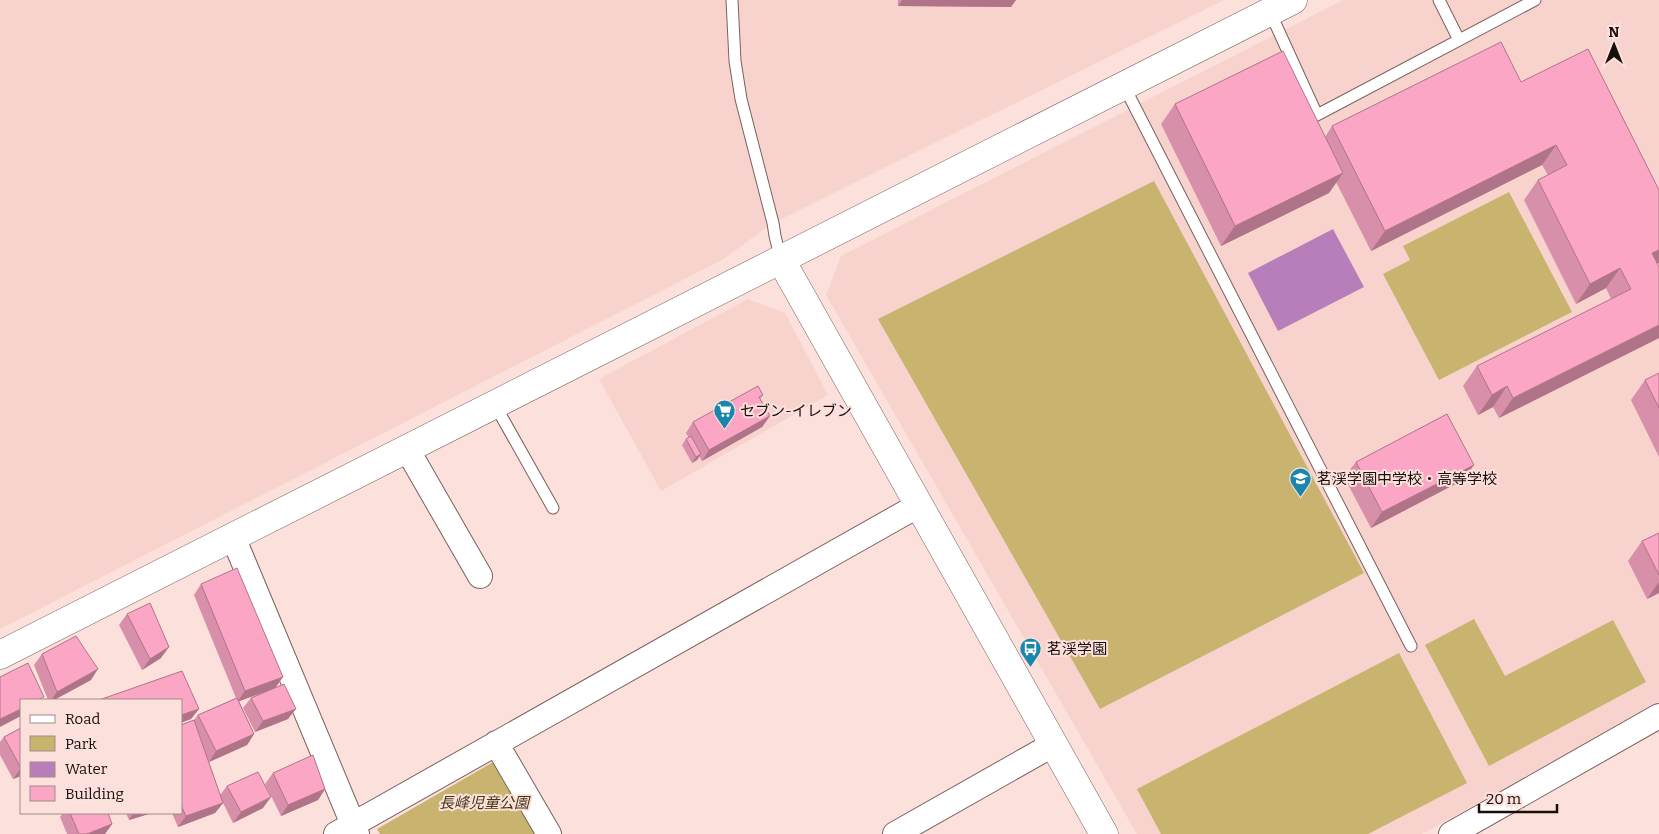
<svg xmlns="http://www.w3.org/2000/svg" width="1659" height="834" viewBox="0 0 1659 834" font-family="Bitter,'Noto Sans JP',serif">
  <rect width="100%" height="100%" fill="#fce0db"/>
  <path fill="#f8d3cd" d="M0,0H1224L773,223L722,260L0,629Z
    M1343,0H1659V702L1422,834H1137L826,295L841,256Z
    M748,299L785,313L828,395L661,491L599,379Z"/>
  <path fill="#c8b36f" d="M1154,181L1364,573L1100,709L878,319Z
    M1509,192L1572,312L1439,380L1383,274L1410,260L1403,246Z
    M1474,619L1505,676L1613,620L1646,682L1489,766L1425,645Z
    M1399,653L1467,783L1368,834H1161L1137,789Z
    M495,761L537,834H380L377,829Z"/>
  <path fill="#b77eba" d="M1333,229L1364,287L1278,331L1248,273Z"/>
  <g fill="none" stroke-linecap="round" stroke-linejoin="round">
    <defs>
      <path id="lane" d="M732,0L735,61L741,99L773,223L775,236L781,260
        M1439,0L1459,40
        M1270,12L1317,115L1535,0
        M1124,86L1411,646
        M495,405L553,508"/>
      <path id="street" d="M407,449L480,576
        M233,537L357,834
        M496,743L549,834
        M336,834L919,505
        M895,834L1054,744
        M1451,834L1659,716"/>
      <path id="secondary" d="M781,260L1104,834
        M0,655L1293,0"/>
    </defs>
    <use href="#lane" stroke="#79615d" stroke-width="13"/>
    <use href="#street" stroke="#79615d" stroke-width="26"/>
    <use href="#secondary" stroke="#79615d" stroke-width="29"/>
    <use href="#lane" stroke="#fff" stroke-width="11"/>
    <use href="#street" stroke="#fff" stroke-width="24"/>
    <use href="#secondary" stroke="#fff" stroke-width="28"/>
  </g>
  <path fill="#d88fa9" d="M898,0H1016L1011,7L898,6Z
    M1521,82L1657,264L1659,267V338L1499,418L1493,407L1478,415L1463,386L1477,366L1611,299L1606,288L1576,304L1524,200L1538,180L1548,175L1542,165L1371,251L1336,182L1329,193L1221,246L1161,124L1175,104L1325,137L1332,126Z
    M1659,373V457L1631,400L1645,380Z
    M763,395L760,399L770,416L762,427L702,461L699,456L697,460L692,463L682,445L686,439L689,438L686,433L693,422Z
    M1356,462L1463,480L1371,528L1344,477Z
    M1659,533V593L1647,599L1628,561L1642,541Z
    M201,584L283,677L276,687L288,719L255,732L243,708L251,698L264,692L239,701L254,734L247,745L209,762L220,795L227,786L263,808L233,823L223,803L215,813L178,827L172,813H181V725L194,720L198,715L236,698L194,595Z
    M127,614L161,658L142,670L119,625Z
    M42,654L91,680L54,700H48L34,665Z
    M21,728V776L13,779L0,755V742L4,737Z
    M273,773L325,789L318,800L281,816L265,784Z
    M63,813H108L112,824L105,834H67L60,817Z
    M126,813H152L129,820Z"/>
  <path fill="#b07489" d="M902,0H1016L1011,7L898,6Z
    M1556,145L1542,165L1371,251L1385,231Z
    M1343,173L1329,193L1221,246L1235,226Z
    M1659,250V263L1638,273L1652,253Z
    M1620,268L1606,288L1576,304L1590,284Z
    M1659,325V338L1499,418L1513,398Z
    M1507,386L1493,407L1478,415L1492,395Z
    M770,416L762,427L702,461L709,450Z
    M701,454L697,460L692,463L696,457Z
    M1474,465L1463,480L1371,528L1382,512Z
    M1659,582V593L1647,599Z
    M169,647L161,658L142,670L150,659Z
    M98,669L91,680L54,700H51L57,692Z
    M283,677L275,688L237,702L245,691Z
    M21,709V716L0,727V719Z
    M199,709L191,719L181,723V715Z
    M296,709L288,719L255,732L263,721Z
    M254,734L247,745L209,762L216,751Z
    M21,768V776L13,779Z
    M325,789L318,800L281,816L288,805Z
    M271,797L263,808L233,823L241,812Z
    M223,803L215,813L178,827L186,816Z
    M134,813H152L129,820Z
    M112,824L105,834H87Z"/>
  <path fill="#fba6c4" stroke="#b07489" d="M1501,42L1521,82L1588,49L1659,190V250L1652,253L1659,267V325L1513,398L1507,386L1492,395L1477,366L1631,289L1620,268L1590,284L1538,180L1567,165L1556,145L1385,231L1332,126Z
    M1283,51L1343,173L1235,226L1175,104Z
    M1659,373V408L1645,380Z
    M758,386L763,395L759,397L770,416L709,450L693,422Z
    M1447,414L1474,465L1382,512L1356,462Z
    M691,436L701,454L696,457L686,439Z
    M1659,533V575L1642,541Z
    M237,568L283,677L245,691L201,584Z
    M150,603L169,647L150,659L127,614Z
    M76,636L98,669L57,692L42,654Z
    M28,663L44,697L38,700H21V709L0,719V677Z
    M182,671L199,709L181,715V700H99Z
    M284,684L296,709L263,721L251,698Z
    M237,698L254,734L216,751L198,715Z
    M194,720L223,803L186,816L181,805V725Z
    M21,728V768L4,737Z
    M313,755L325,789L288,805L273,773Z
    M258,772L271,797L241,812L227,786Z
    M70,813H108L112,824L87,834H79Z"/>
  <defs>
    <symbol id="supermarket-pin" viewBox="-11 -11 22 30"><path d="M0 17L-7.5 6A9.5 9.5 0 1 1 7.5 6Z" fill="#1986ad" stroke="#fce0db"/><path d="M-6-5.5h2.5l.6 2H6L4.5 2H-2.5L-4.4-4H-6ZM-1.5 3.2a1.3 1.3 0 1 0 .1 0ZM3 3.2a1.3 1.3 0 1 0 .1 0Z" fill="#fff"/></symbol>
    <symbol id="school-pin" viewBox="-11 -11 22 30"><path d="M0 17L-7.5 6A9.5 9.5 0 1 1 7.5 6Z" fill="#1986ad" stroke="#fce0db"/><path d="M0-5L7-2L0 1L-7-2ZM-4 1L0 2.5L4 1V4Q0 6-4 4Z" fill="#fff"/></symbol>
    <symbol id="bus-pin" viewBox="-11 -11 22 30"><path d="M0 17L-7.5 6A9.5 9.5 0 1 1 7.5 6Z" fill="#1986ad" stroke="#fce0db"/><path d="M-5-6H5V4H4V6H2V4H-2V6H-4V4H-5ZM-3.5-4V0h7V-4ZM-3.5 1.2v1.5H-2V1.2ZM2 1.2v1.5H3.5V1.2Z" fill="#fff"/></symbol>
  </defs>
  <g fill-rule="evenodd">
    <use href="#supermarket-pin" x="712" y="398" width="25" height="34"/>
    <use href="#school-pin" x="1288" y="466" width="25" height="34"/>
    <use href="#bus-pin" x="1018" y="636" width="25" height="34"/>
  </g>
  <g text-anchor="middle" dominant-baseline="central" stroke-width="4" stroke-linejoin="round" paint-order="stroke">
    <g font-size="15" fill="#180e0d" stroke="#fce0db" text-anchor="start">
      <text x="740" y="411">セブン-イレブン</text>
      <text x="1317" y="479">茗渓学園中学校・高等学校</text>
      <text x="1047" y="649">茗渓学園</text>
    </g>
    <g font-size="15" font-style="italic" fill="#403611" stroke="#fce0db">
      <text x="484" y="803">長峰児童公園</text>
    </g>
  </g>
  <rect x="20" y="699" width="162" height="115" fill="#fce0db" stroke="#a18c89"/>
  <rect x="30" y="715" width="25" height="8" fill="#ffffff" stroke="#a18c89"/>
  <text x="65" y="724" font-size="15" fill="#180e0d">Road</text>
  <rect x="30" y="736" width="25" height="15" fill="#c8b36f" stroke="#a18c89"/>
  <text x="65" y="749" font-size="15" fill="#180e0d">Park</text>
  <rect x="30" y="762" width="25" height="15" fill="#b77eba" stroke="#a18c89"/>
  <text x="65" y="774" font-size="15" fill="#180e0d">Water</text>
  <rect x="30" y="786" width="25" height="15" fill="#fba6c4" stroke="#a18c89"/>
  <text x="65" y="799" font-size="15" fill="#180e0d">Building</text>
  <g transform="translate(1614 45)" stroke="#fce0db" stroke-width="4" paint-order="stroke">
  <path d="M0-4L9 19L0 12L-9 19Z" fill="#180e0d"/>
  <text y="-8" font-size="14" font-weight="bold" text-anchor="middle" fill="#180e0d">N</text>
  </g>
  <path d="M1479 804v8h78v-8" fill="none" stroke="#180e0d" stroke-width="2.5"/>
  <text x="1486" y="804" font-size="15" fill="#180e0d" stroke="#fce0db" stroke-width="4" paint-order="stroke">20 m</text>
</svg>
